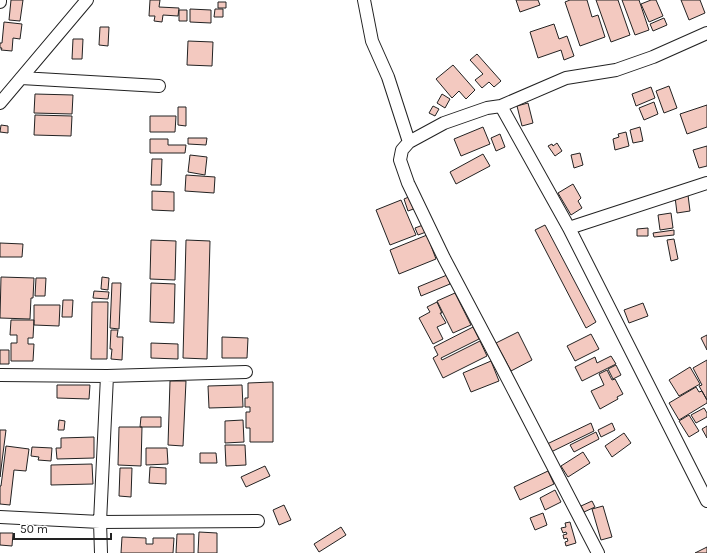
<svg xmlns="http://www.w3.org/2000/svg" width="707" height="553" viewBox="0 0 707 553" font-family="Karla,sans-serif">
  <rect width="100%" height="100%" fill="#fff"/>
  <path fill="#f3c9c0" stroke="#222" d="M11,0H23L20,21L9,20Z
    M150,0H160L159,7L179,8L178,16L163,15L162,22L154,21L155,16H149Z
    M516,0H538L540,5L520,12Z
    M570,0H587L592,17L598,15L605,37L580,46L565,2Z
    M596,0H618L630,35L611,42Z
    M622,0H639L649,30L635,35Z
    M651,0H656L663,16L649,22L641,4Z
    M681,0H700L705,13L689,20Z
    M218,2H226V8H218Z
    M190,9L211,10V23L190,22Z
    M215,9H223V17H214Z
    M179,10H187V21H179Z
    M664,18L667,25L653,31L650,24Z
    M4,22L22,24L20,39L13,38L12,51L1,50L2,48H0V43H2Z
    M554,24L559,39L567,36L574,56L564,60L561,50L538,58L530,32Z
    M100,27H109L108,46L99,45Z
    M73,39H83L82,59H72Z
    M188,41L213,42L212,66L187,65Z
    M477,54L501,81L494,87L489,82L482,88L475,80L483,74L470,60Z
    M453,65L475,90L466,99L459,91L452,98L436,79Z
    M669,86L677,108L664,113L656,91Z
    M651,87L655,98L636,106L632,94Z
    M35,94L73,95L72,114L34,113Z
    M442,94L450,99L445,108L437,103Z
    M654,102L658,114L644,120L639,108Z
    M528,103L533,123L522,126L517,106Z
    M707,105V127L687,134L680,114Z
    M433,106L439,109L435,116L429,113Z
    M178,107H186V126L178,125Z
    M35,115L72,116L71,136L34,135Z
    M150,116H176L175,132H150Z
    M1,125L8,126V133L0,132Z
    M483,127L490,144L461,156L454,139Z
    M640,127L643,141L633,143L630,130Z
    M626,132L629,146L615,150L613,139L619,137L618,134Z
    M500,134L505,147L496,151L491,138Z
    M188,138H207L206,145L188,144Z
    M150,139H168V145H186L185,153H150Z
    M557,143L562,151L555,156L548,146L552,144L553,146Z
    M707,146V166L699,168L693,150Z
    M580,153L583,165L574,168L571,155Z
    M483,154L490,166L456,184L450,172Z
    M190,155L207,157L205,175L188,172Z
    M152,159H162L161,185H151Z
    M186,175L215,177L214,193L185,191Z
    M573,184L581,198L578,201L582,208L571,215L558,193Z
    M152,191L174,192V211L152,210Z
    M688,195L690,211L677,213L675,197Z
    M411,196L416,208L408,211L404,199Z
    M401,200L416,235L390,245L376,210Z
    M671,213L673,228L660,230L658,215Z
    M423,225L426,232L418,235L415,228Z
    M545,225L596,322L586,328L535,230Z
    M648,228V236H637V229Z
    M674,230V235L654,237L653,233Z
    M427,235L436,259L399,274L390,250Z
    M674,239L678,259L671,261L667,240Z
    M151,240L176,241L175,280L150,279Z
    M186,240L210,241L207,359L183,358Z
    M0,243L23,244L22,257H0Z
    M447,275L450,284L421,296L418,287Z
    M1,277L34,278L33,298H31L30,319L0,318Z
    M102,277L109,278L108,290L101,289Z
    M36,278H46L45,296H35Z
    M112,283H121L119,329L110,328Z
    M151,283L175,284L174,323L150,322Z
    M94,291L109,292L108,299L93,298Z
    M455,293L471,325L453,333L437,301Z
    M63,300H73L72,317H62Z
    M92,302H108L107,359H91Z
    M437,302L442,313H440L446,323L437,327L443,339L433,344L419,318L430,312L427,307Z
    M643,303L648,316L629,323L624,310Z
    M34,305H60L59,326L34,325Z
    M11,320H34L33,338H28V344H34L33,361H11V343H17V335H10Z
    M473,327L479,339L441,358L442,360L480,341L487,356L443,378L433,358L438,355L434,347Z
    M111,330H118L117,337H123L122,360L111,359L112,349H110Z
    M518,332L532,360L511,371L496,343Z
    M591,334L599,349L575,361L567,346Z
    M707,335V350L701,338Z
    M222,337L248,338L247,358H222Z
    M151,343L178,344V359L151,358Z
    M0,350H9V364H0Z
    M611,356L616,364L582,381L575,367L595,357L597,363Z
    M707,360V400L699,386L702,385L693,368Z
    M491,361L499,381L471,392L463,373Z
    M616,365L621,375L613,379L608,369Z
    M690,367L700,384L679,396L669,380Z
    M607,370L612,380L615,379L623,394L617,397L618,399L600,409L591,391L604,385L599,374Z
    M170,381H186L183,446L168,445Z
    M273,382V442H250V428H246V412H250V407H245V398H248V383Z
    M57,385H90L89,399L57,398Z
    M242,385L243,407L209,408L208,386Z
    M696,387L699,392L702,391L707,400V403L679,420L669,403Z
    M704,408L707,413V417L696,423L691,415Z
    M689,415L699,431L689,437L679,421Z
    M141,417H161V427H140Z
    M59,420L65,421L64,430H58Z
    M243,420L244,442L225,443V421Z
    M591,423L594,431L551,452L547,444Z
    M612,423L615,430L601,437L598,430Z
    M707,426V438L702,429Z
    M119,427H142L141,466L118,465Z
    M0,430H6L0,477Z
    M596,432L599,439L574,452L570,445Z
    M624,433L631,443L612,457L605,446Z
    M94,437V458L57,459L56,448H61V438Z
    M225,445H245L246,465L226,466Z
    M6,446L29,449L26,471L14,470L10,505L0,504V486H1Z
    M32,447L52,448L51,461L38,460L39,457L31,456Z
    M146,448H167L168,464L146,465Z
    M583,452L590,463L568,477L561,466Z
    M200,453H216L217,463H200Z
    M92,464L93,484L51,485V465Z
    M265,466L270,476L246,487L241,477Z
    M150,467L166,468V484L149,483Z
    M120,468H132L131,497L119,496Z
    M548,471L554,484L520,500L514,487Z
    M555,490L561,502L545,510L540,498Z
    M592,501L595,507L584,512L581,506Z
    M284,505L291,520L279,525L273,510Z
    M603,506L612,537L601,540L592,509Z
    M543,513L547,525L535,530L530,518Z
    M570,522L576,543L566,546L565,542L568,541L567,538L564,539L563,535L567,534L566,532L563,533L561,528L566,527L565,523Z
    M341,527L346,535L319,552L314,544Z
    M199,532L217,533V553H198Z
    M0,533H13L12,546L0,545Z
    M177,534H194V553H176Z
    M122,537L146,538V544H153V538H174L173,553H121Z
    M707,547V553H695Z"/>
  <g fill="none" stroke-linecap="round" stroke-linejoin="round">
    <defs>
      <path id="minor" d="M364,0L372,41L388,77L409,142
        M0,2V0
        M21,78L159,86
        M0,103L87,0
        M501,106L569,228L707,501
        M569,228L707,183
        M0,375L107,376L246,372
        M0,517L100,522L258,521
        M101,553L100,522L107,376
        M598,553L501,366L444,258L408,183L400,160L402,150L409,142L444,123L487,108L501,106L566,78L616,70L653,57L707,33"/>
    </defs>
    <use href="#minor" stroke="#222" stroke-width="14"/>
    <use href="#minor" stroke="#fff" stroke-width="12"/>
  </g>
  <path d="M14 533v6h97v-6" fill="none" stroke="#222222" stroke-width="2"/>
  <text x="20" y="533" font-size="12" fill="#222222" stroke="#ffffff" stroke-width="3" paint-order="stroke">50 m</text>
</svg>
